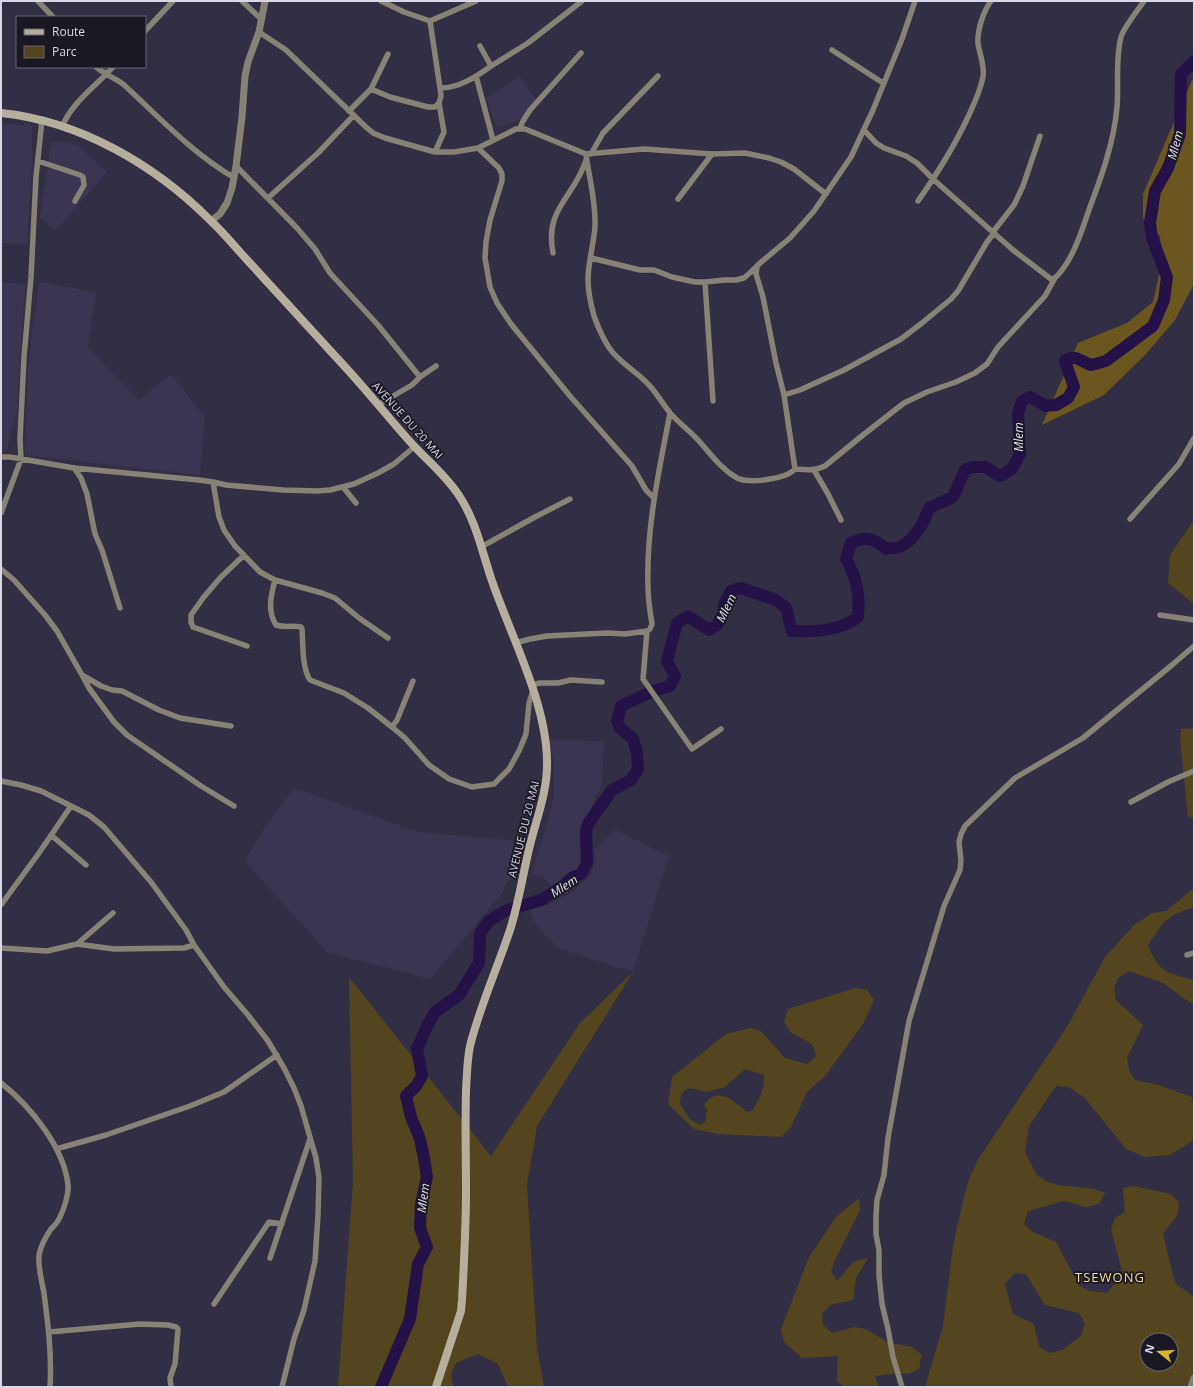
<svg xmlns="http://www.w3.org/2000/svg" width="1195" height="1388" viewBox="0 0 1195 1388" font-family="'Open Sans',sans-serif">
  <rect width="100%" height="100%" fill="#322e44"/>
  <path fill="#3b3551" d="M520,77L536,99L522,119L497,128L486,98Z
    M1,123L32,126V165L27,242L26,245L1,243Z
    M62,141L80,146L107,172L55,231L40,217L51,142Z
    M1,282L25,284L17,411L7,450L1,449Z
    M39,282L96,292L88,348L139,400L171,374L205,417L200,475L25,455L28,366Z
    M550,740L604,741L602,783L588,814L583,857L576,872L554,888L542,876L532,874L554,798V763Z
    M294,788L418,832L510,840L522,853L502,893L430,979L327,952L245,861L264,828Z
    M615,830L669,856L633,972L557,948L532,919L530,909L546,906L571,893L590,876L596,860L594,850Z"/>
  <path fill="#53461f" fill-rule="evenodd" d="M1194,520V604L1168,583L1170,555Z
    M1194,728V819L1188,816L1180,739L1181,729Z
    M1194,888V907L1175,914L1163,923L1148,945C1159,973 1167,973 1194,980V1004H1192L1163,983L1129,971L1118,978L1114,988L1116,1000L1143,1025L1127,1058L1129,1070L1135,1080L1159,1085L1192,1097L1194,1112V1140L1170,1155L1145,1157L1126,1149L1084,1097L1069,1087L1056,1086L1029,1126L1025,1152L1036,1174L1046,1181L1058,1185L1094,1189L1105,1193L1099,1204L1086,1207L1064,1201L1028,1211L1024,1224L1033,1232L1056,1242L1079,1285L1089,1291L1107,1293L1123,1274L1111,1229L1115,1218L1125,1212L1123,1188L1134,1186L1171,1194L1179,1202L1178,1214L1163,1234L1175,1283L1194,1297V1387H925L943,1326L953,1246L963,1201L969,1179L979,1158L1067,1027L1105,957L1134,925L1152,913L1166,911ZM1015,1273L1026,1274L1045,1305L1079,1313L1085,1324L1081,1336L1062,1350L1050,1353L1039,1347L1034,1324L1013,1314L1005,1284ZM1147,1340H1171V1364H1147Z
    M633,972L537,1126L527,1185L537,1348L544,1387H508L498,1364L478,1354L456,1363L451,1374L453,1387H338L353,1182L349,977L491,1156L580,1023Z
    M855,988L867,990L874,1000L864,1022L826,1075L807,1092L791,1127L781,1137L718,1134L694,1129L668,1104L672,1077L726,1034L750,1028L761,1031L785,1058L807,1064L816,1056L812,1044L790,1032L784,1021L788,1009ZM745,1069L764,1075C765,1088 759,1100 753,1110L747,1112C734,1101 718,1085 704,1105L707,1110L705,1122L700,1125L690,1119L680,1104L681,1094L685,1090L691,1088L707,1092L725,1087Z
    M859,1198L860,1210L835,1260L831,1271L837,1281L853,1262L868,1258L856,1278L853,1300L830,1305L822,1314L823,1325L832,1333L855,1327L866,1329L887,1342L912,1347L922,1355L919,1369L908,1374L897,1373L875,1376L879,1387H844L837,1381L838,1356L802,1358L784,1342L781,1329L809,1257L836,1217Z"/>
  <path fill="#6a571f" d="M1192,80L1194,83V284L1175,320L1145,355L1104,395L1042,425L1078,343L1127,323L1153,302L1162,261L1160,236L1143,218V194Z"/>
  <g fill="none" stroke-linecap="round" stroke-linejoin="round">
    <path stroke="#241148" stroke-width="12" d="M381,1387L410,1319L418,1264L427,1247L420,1228L421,1204L427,1177L424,1158L420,1139L411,1117L406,1096L416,1086L422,1076L417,1049L427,1026L435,1012L459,995L479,963L480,933L489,921L505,911L541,900L563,886L573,877L581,874L587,863L586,831L588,824L612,790L631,780L638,769L637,753L633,739L620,728L617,721L621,706L653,691L670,686L675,676L667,661L677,623L688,616L709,630L717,625L723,614L725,602L731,591L741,588L776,600L786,608L792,631C815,632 840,631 858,617C860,595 857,578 846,559L851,543C868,535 873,539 887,549C891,548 898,548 902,546C916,537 924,523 929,508L953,497L965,470L971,467H985L1000,476L1012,469L1020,454L1018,414L1022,401L1030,397L1046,406L1056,405L1068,398L1074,387L1065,361L1070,358H1076L1091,365L1106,361L1153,326L1164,300L1167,277L1152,238L1150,223L1155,191L1168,168L1180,134L1181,74L1194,61"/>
    <path stroke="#868276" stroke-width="5.5" d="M38,1L53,17
      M242,1L262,20
      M381,1L404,12L430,21L476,1
      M430,21L440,88L441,96L439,103L444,132L435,152
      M145,31L173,1
      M259,32L286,50L366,127L373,133L385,138L435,152H454L478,148L516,129H525L586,154L644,149L712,154L745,153L769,158L781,162L794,169L826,194
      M832,50L883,83
      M491,66L528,43L582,1
      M96,67C105,74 114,78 123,84C158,116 192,153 233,177
      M476,76L493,140
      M440,88C459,88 476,77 491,66L480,46
      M371,89L390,97L428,107H435L439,103
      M349,111L371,89L388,54
      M62,127C72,102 96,86 113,67
      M520,128L523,121L530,110L581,53
      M864,130L876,143L884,148L906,156L917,163L933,179L1013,250L1051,279L1055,278C1073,261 1082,230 1090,207C1102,175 1114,142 1117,107C1119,85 1115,59 1121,37C1124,27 1138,10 1144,1
      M478,148L499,168L502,174V181L490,220L486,242L485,258L490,287L497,303L511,324L570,396L632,466L646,490L654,498
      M586,154C589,178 596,201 595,226C594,244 588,262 588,280C588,292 591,305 594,316C598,327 603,339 610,349C620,363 636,371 648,384C657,393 663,405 672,415C680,424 690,431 698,440C710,453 721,469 737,478C749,484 786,479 795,469C806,470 815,471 825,466L863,435L904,403L927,392L956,382L975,373L987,364L998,347L1045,296L1055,278
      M591,154L603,133L658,76
      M38,161L80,175L83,177L84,185L75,201
      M236,166L297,228L315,249L330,273L378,325L420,377
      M268,198L318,153L354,115
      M678,199L712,154
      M918,201C937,174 954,147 968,117C974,104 980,92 983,77C985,67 980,55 978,44C977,31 983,12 991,1
      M993,232L1014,205L1023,186L1040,136
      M553,253C544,208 575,197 586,160
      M591,258L640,270H654L672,277L695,282H705L725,280H736L744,278L751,272L760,263L790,238L814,211L851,157L873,110L902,39L915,1
      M757,267L756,274L763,297L776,363L784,395L795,469
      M705,282L713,401
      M784,395L800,390L844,370L901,339L922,323L951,299L958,291L987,242L994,233
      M378,405L412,385L420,377L436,366
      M1,457H10L74,468L199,480L213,482L226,485L283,490L317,491L330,490L354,484L378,473L394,464L414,447
      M74,468L81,478L87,494L95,534L102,550L120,608
      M814,470L828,494L841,520
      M213,482L219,517L224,530L235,546L260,572L275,580L322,593L335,598L359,618L388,638
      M343,487L356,503
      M1,513L21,459L20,439L24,357L31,277L36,177L42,120
      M1130,519L1179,464L1194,438
      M481,547L535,517L570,499
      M244,555L220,578L203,598L191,615V622L193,627L247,646
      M1,569L14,580L45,615L57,631L82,675L101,686L112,690L122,691L159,710L180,718L231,726
      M275,580C271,595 267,611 276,625C286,628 292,625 301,627L302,629C303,643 302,669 310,680L344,693L368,708L392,727L405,738L429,765L449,779L472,787L494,784L509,769L519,751L526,734L529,703L533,690
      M1160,615L1194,620
      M647,631L643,679L692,749L721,729
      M515,643L530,639L547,636L607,633L625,634L647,631L650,629L652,624C650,612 648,599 648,587C646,528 659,471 670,413
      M82,675L89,688L114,722L127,735L201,786L234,806
      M531,685L540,683H558L571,680L602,682
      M392,727L397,720L413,681
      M1,781L21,785L41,791L89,815L104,827L151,882L186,930L194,945L224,987L248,1015L268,1041L284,1068L294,1088L301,1106L316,1158L319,1178L318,1215L315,1261L304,1310L294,1339L282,1387
      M1131,802L1168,782L1194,771
      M51,835L86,865
      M1,905L39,853L71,806
      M77,944L113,913
      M1,948L47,951L77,944L114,949L184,948L194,945
      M1187,955L1194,953
      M1,1083C30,1106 64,1147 68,1185C69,1194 64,1209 60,1217C58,1222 54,1226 51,1229C46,1236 39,1249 39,1257C38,1266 42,1283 44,1293C48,1324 52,1356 50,1387
      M56,1149L106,1135L190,1106L224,1092L277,1055
      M270,1258L310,1139
      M214,1304L269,1222L282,1224
      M49,1332L140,1324L168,1325L176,1327L178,1329L175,1364L170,1378L171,1387
      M902,1387L893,1357L888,1329L882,1304L879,1275V1250L876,1234V1216L877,1200L884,1175L888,1138L909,1021L944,906L960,870L961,861L959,842L961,834L965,826L1015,778L1083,738L1172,665L1194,646"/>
    <path stroke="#868276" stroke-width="7" d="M211,221L220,214L227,203L232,188L236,166L242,117L245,76L248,62L259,32L265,1
      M1191,1387L1194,1378"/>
    <path stroke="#b6af9d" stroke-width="8" d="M1,113C80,121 155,165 210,220C224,233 236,248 249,262C282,298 315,334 347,369C370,394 391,421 414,446C429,462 445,475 458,494C476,520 482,552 492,581C511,636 546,702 547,760C548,790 537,817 530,845C523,873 519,902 510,930C497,969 480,1006 470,1046C467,1061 467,1075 466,1090C465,1123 466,1157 466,1191C466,1227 464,1263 462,1300L461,1311L436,1387"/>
  </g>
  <g text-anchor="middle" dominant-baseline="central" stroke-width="3.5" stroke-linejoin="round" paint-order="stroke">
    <g font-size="11" fill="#d9d6e5" stroke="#1a1822">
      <text transform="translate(408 420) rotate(48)">AVENUE DU 20 MAI</text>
      <text transform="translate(523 829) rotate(-76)">AVENUE DU 20 MAI</text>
    </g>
    <g font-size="12" font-style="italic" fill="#e3e0f3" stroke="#1a1822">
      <text transform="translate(1175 145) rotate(-75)">Mlem</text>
      <text transform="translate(1018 437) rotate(-90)">Mlem</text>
      <text transform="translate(726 608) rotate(-64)">Mlem</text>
      <text transform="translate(564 886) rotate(-33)">Mlem</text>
      <text transform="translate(423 1198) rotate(-82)">Mlem</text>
    </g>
    <g font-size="13" letter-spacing="1" fill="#f8dd90" stroke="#1a1822">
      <text x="1110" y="1277">TSEWONG</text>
    </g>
  </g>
  <rect width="1195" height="1388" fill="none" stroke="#d9d6e5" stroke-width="4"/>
  <rect x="16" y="16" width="130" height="52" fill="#1a1822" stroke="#666470"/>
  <rect x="24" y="29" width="20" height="6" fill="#b6af9d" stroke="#666470"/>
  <text x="52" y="36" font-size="12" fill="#d9d6e5">Route</text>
  <rect x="24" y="46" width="20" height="12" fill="#53461f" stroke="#666470"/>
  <text x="52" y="56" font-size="12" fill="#d9d6e5">Parc</text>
  <g transform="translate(1159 1352) rotate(287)"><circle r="19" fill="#1a1822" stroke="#666470"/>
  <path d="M0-3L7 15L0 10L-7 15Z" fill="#dab333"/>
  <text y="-6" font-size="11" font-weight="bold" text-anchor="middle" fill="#d9d6e5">N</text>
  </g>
</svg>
